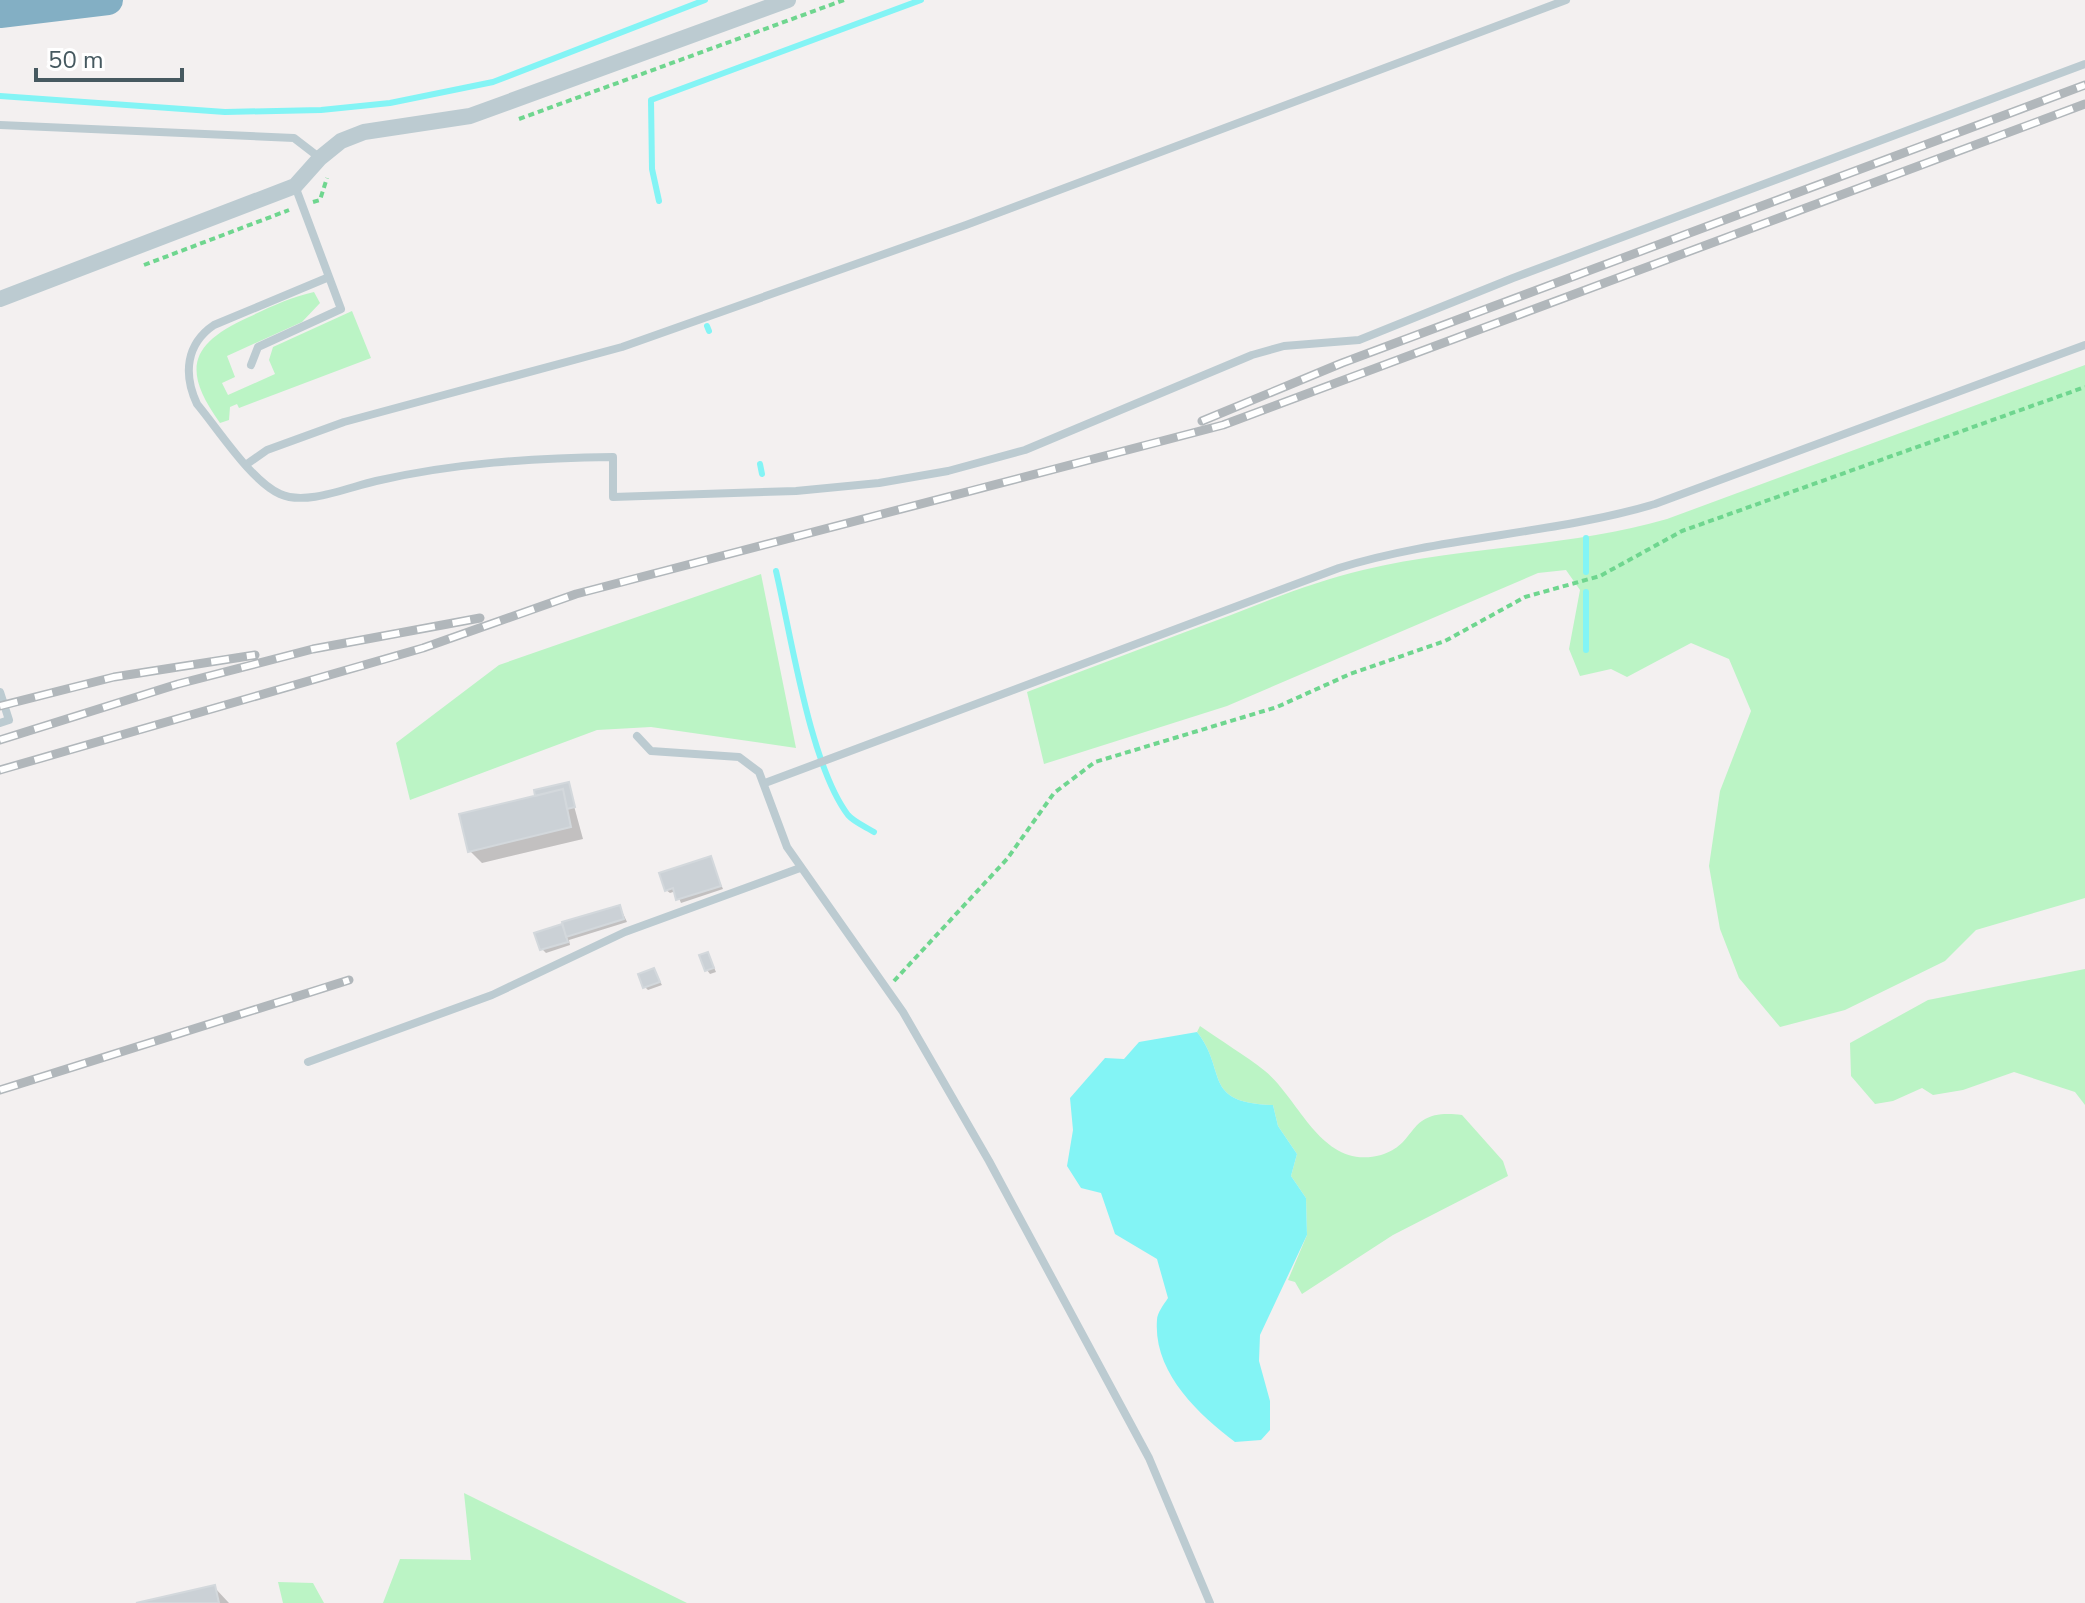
<svg xmlns="http://www.w3.org/2000/svg" width="2085" height="1603" viewBox="0 0 2085 1603" font-family="'Nunito Sans',sans-serif">
  <rect width="100%" height="100%" fill="#f3f0f0"/>
  <path fill="#bbf4c5" d="M314,292L320,303L302,322L227,356L235,377L222,383L228,395L275,374L269,360L273,347L352,311L371,358L239,408L237,404L230,407L229,420L220,423C182,370 189,344 249,317C270,307 291,297 314,292Z
    M2085,365V898L1976,930L1945,961L1845,1010L1780,1027L1739,978L1720,929L1709,866L1720,791L1751,711L1729,659L1691,643L1627,677L1611,669L1580,676L1569,649L1580,590L1566,570L1538,573L1227,706L1044,764L1027,692C1095,666 1163,640 1231,615C1274,598 1317,581 1363,570C1463,546 1567,548 1667,519Z
    M761,574L796,748L651,727L597,730L410,800L396,743L499,665Z
    M2085,969V1105L2075,1092L2014,1072L1963,1090L1933,1095L1922,1088L1893,1101L1875,1104L1851,1076L1850,1043L1928,1000Z
    M1200,1026C1221,1041 1245,1055 1265,1071C1301,1101 1322,1171 1381,1155C1420,1144 1404,1108 1462,1115L1503,1161L1508,1176L1393,1235L1302,1294L1295,1282L1288,1280L1307,1235L1306,1198L1291,1176L1297,1154L1278,1126L1273,1105C1201,1103 1228,1071 1197,1032Z
    M464,1493L687,1603H383L400,1559L471,1560Z
    M278,1582L313,1583L324,1603H283Z"/>
  <path fill="#83f4f5" d="M1197,1032C1228,1071 1201,1103 1273,1105L1278,1126L1297,1154L1291,1176L1306,1198L1307,1235L1260,1335L1259,1361L1270,1401V1430L1261,1440L1235,1442C1198,1414 1153,1372 1157,1320C1157,1313 1164,1304 1168,1298L1157,1259L1115,1234L1101,1193L1081,1188L1067,1166L1073,1130L1070,1098L1105,1058L1124,1059L1139,1042Z"/>
  <path fill="#0003" d="M568,784L583,839L482,863L470,851L537,797Z
    M710,859L723,889L681,903L676,891L670,893L666,890Z
    M620,907L627,922L569,940L570,945L546,953L542,949L537,934Z
    M708,954L716,972L710,974L707,970Z
    M654,971L662,985L648,990L645,987Z
    M214,1587L229,1603H145Z"/>
  <g fill="none" stroke-linecap="round" stroke-linejoin="round">
    <path stroke="#83f4f5" stroke-width="6" d="M0,96L225,112L321,110L390,103L493,82L705,0
      M659,201L652,169L651,100L921,0
      M707,326L709,331
      M760,464L762,474
      M1586,538V572
      M776,571C791,635 810,765 848,815C854,822 866,827 874,832
      M1586,592V650"/>
  </g>
  <path fill="#cbd1d6" stroke="#d3d8dc" stroke-width="2" d="M569,782L575,807L567,809L563,789L535,796L534,790Z
    M563,789L571,827L468,852L459,814Z
    M711,856L721,886L676,900L673,888L665,891L659,873Z
    M620,905L624,919L566,937L562,922Z
    M562,924L568,942L540,950L534,933Z
    M708,952L714,968L705,971L699,955Z
    M654,968L660,982L643,988L638,974Z
    M215,1585L219,1603H136Z"/>
  <g fill="none" stroke-linecap="round" stroke-linejoin="round">
    <path stroke="#6fd68f" stroke-width="4" stroke-dasharray="6 4" stroke-linecap="butt" d="M519,119L844,0
      M313,202L320,200L327,178
      M144,265L289,210
      M894,981L1007,859L1054,793L1095,762L1277,707L1350,674L1445,641L1525,597L1600,576L1682,531L2085,387"/>
    <path stroke="#bccbd1" stroke-width="8" d="M0,125L294,138L320,158
      M329,277L214,325C186,344 183,374 197,404C218,429 251,481 280,494C306,506 349,487 376,481C454,463 533,458 613,457V497L796,491L879,483L948,471L1025,450L1252,355L1284,346L1359,340L1513,278L2085,64
      M251,365L258,347L341,309L295,186
      M247,464L267,450L344,422L622,347L966,225L1566,0
      M0,692L9,720L0,723
      M637,736L651,751L739,757L759,772L787,847L903,1012L989,1161L1149,1458L1210,1603
      M765,783L1339,568C1442,536 1551,535 1655,504L2085,345
      M308,1062L492,995L625,932L800,868"/>
    <path stroke="#bccbd1" stroke-width="16" d="M0,299L295,186L320,158L341,141L364,132L470,116L788,0"/>
    <path stroke="#83afc4" stroke-width="30" d="M0,13L108,0"/>
    <defs>
      <path id="rail" d="M1202,421L1342,363L2085,85
        M0,706L114,677L255,655
        M0,740L178,684L313,649L480,618
        M0,770L423,648L576,594L1223,425L2085,104
        M0,1090L349,980"/>
    </defs>
    <use href="#rail" stroke="#b1b7bb" stroke-width="9"/>
    <use href="#rail" stroke="#fff" stroke-width="6" stroke-dasharray="18" stroke-linecap="butt"/>
  </g>
  <path d="M36 68v12h146v-12" fill="none" stroke="#465960" stroke-width="4"/>
  <text x="48" y="68" font-size="24" fill="#465960" stroke="#ffffff" stroke-width="6" paint-order="stroke">50 m</text>
</svg>
